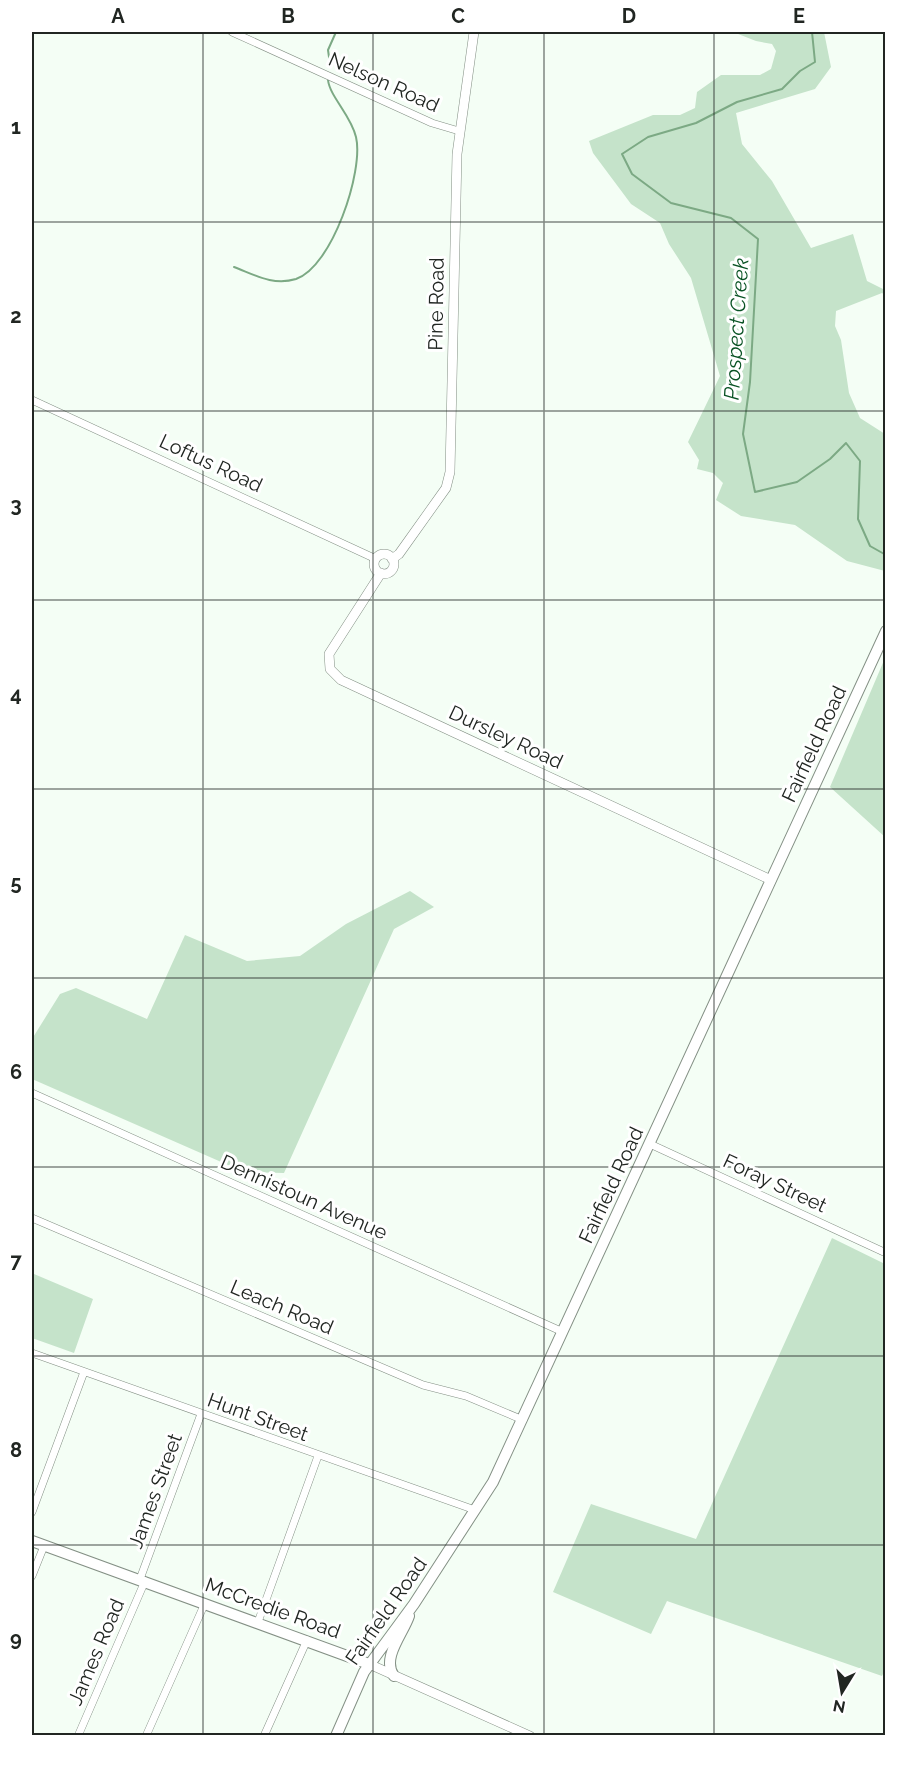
<svg xmlns="http://www.w3.org/2000/svg" width="917" height="1767" viewBox="0 0 917 1767" font-family="Raleway,sans-serif">
  <rect width="100%" height="100%" fill="#f4fef5"/>
  <path fill="#c5e3ca" d="M733,32H824L831,67L815,89L736,113L742,144L772,181L811,248L853,234L867,281L885,290V295L882,293L836,311L835,326L841,340L849,393L860,418L885,434V571L847,561L795,525L741,516L716,500L723,483L713,473L697,469L699,460L688,442L720,376L691,278L669,244L660,223L631,204L593,153L589,141L653,115H680L695,108L697,92L721,75H760L771,69L776,51L772,44L756,41Z
    M885,658V837L830,787Z
    M410,891L434,907L394,929L284,1173L244,1172L32,1079V1039L60,994L76,988L147,1019L185,935L247,961L300,956L346,924Z
    M832,1238L885,1264L886,1668L882,1676L667,1601L651,1634L553,1592L591,1504L696,1539Z
    M34,1274L93,1299L74,1353L32,1338V1281Z"/>
  <g fill="none" stroke-linecap="round" stroke-linejoin="round">
    <path stroke="#7ca984" stroke-width="2" d="M812,32L815,62L800,71L782,89L737,102L696,123L648,137L622,154L632,174L671,203L731,218L758,239L750,382L743,434L755,492L797,482L830,459L846,443L860,461L858,519L870,546L886,555
      M330,64L328,50L336,32
      M234,267C255,275 273,286 296,279C332,267 364,171 356,137C351,115 330,97 328,80"/>
    <defs>
      <path id="minor" d="M232,32L432,123L459,131
        M32,400L376,559
        M32,1093L563,1332
        M650,1144L886,1253
        M32,1218L423,1385L466,1396L523,1420
        M32,1353L475,1510
        M32,1512L84,1372
        M32,1576L44,1546
        M140,1579L201,1414
        M258,1622L318,1456
        M78,1736L145,1581
        M146,1736L205,1603
        M264,1736L307,1640"/>
      <path id="tertiary" d="M374 564a10 10 0 1 1 20 0a10 10 0 1 1-20 0Z
        M392,559L399,554L446,488L450,472L457,154L474,32
        M381,573L329,654L330,669L341,680L771,880
        M369,1664L530,1736"/>
      <path id="secondary" d="M32,1541L369,1664
        M394,1676C381,1658 403,1634 409,1616
        M336,1736L364,1672L414,1604L493,1482L886,631"/>
    </defs>
    <use href="#minor" stroke="#849085" stroke-width="8"/>
    <use href="#tertiary" stroke="#849085" stroke-width="10"/>
    <use href="#secondary" stroke="#849085" stroke-width="12"/>
    <use href="#minor" stroke="#fff" stroke-width="7"/>
    <use href="#tertiary" stroke="#fff" stroke-width="9"/>
    <use href="#secondary" stroke="#fff" stroke-width="10"/>
  </g>
  <path fill="none" stroke="#212622" stroke-width="1.5" stroke-opacity="0.55" d="M203,32V1736M373,32V1736M544,32V1736M714,32V1736M32,222H886M32,411H886M32,600H886M32,789H886M32,978H886M32,1167H886M32,1356H886M32,1545H886"/>
  <g text-anchor="middle" dominant-baseline="central" stroke-width="6" stroke-linejoin="round" paint-order="stroke">
    <g font-size="20" fill="#212622" stroke="#fff">
      <text transform="translate(384 82) rotate(24)">Nelson Road</text>
      <text transform="translate(436 304) rotate(-89)">Pine Road</text>
      <text transform="translate(211 463) rotate(25)">Loftus Road</text>
      <text transform="translate(506 737) rotate(25)">Dursley Road</text>
      <text transform="translate(814 744) rotate(-65)">Fairfield Road</text>
      <text transform="translate(775 1183) rotate(25)">Foray Street</text>
      <text transform="translate(611 1185) rotate(-65)">Fairfield Road</text>
      <text transform="translate(304 1197) rotate(24)">Dennistoun Avenue</text>
      <text transform="translate(282 1307) rotate(23)">Leach Road</text>
      <text transform="translate(258 1417) rotate(20)">Hunt Street</text>
      <text transform="translate(155 1491) rotate(-70)">James Street</text>
      <text transform="translate(273 1608) rotate(20)">McCredie Road</text>
      <text transform="translate(386 1611) rotate(-55)">Fairfield Road</text>
      <text transform="translate(96 1652) rotate(-67)">James Road</text>
    </g>
    <g font-size="21" font-style="italic" fill="#095324" stroke="#fff">
      <text transform="translate(736 329) rotate(-86)">Prospect Creek</text>
    </g>
  </g>
  <rect width="917" height="1767" fill="none" stroke="#ffffff" stroke-width="66"/>
  <g transform="translate(842 1692) rotate(191)" stroke="#ffffff" stroke-width="4.5" paint-order="stroke">
  <path d="M0-4.5L10 22L0 15L-10 22Z" fill="#212622"/>
  <text y="-9" font-size="16" font-weight="bold" text-anchor="middle" fill="#212622">N</text>
  </g>
  <rect x="33" y="33" width="851" height="1701" fill="none" stroke="#212622" stroke-width="2"/>
  <g font-size="20" text-anchor="middle" font-weight="bold" fill="#212622">
    <text x="118" y="23">A</text>
    <text x="288" y="23">B</text>
    <text x="458" y="23">C</text>
    <text x="629" y="23">D</text>
    <text x="799" y="23">E</text>
    <text x="16" y="134">1</text>
    <text x="16" y="323">2</text>
    <text x="16" y="512">3</text>
    <text x="16" y="701">4</text>
    <text x="16" y="890">5</text>
    <text x="16" y="1079">6</text>
    <text x="16" y="1268">7</text>
    <text x="16" y="1457">8</text>
    <text x="16" y="1646">9</text>
  </g>
</svg>
